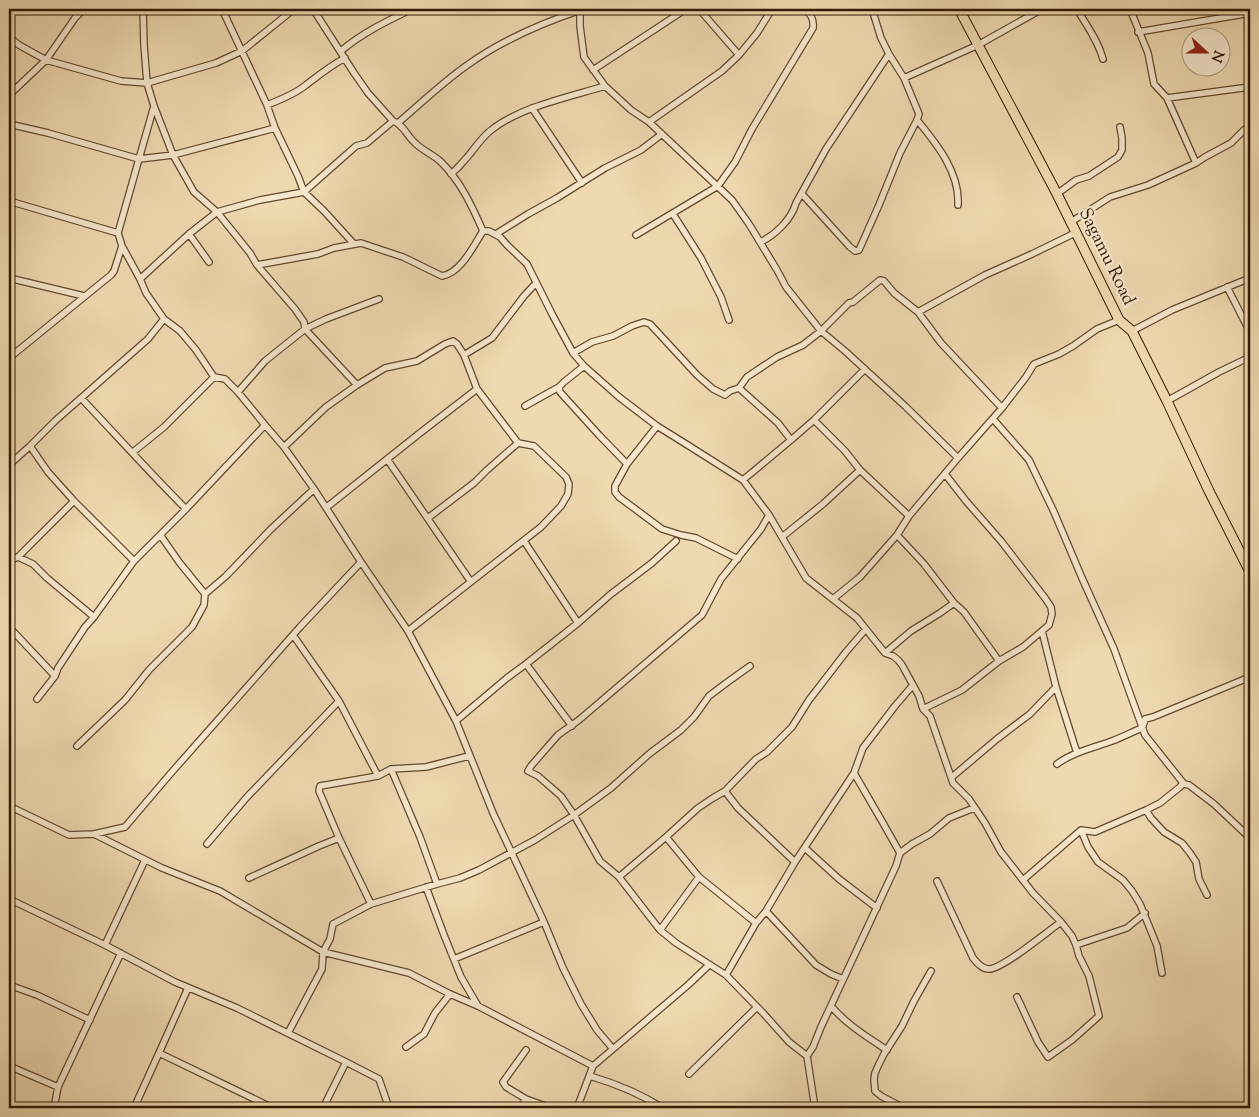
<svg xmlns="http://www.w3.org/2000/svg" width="1259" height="1117" viewBox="0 0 1259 1117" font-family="'Sorts Mill Goudy',serif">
  <rect width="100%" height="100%" fill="#efd9b0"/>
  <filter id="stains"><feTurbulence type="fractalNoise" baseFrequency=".004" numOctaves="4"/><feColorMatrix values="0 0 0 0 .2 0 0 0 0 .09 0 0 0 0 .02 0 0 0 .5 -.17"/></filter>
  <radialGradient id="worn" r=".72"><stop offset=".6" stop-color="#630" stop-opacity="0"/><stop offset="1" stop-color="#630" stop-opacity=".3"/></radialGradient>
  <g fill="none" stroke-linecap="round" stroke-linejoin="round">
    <defs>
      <path id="minor" d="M143,9L144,45L147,83L154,106L173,155L194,192L217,212L250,253L257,265L295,309L304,322L305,329L357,385
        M222,9L267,105L275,128L298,176L304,192L324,211L354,244
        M313,9L354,73L368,93L393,121C403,124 407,136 415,143C422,150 432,154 440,161C460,180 472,206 483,231H489L500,237L507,245L527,264L552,314L573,353L584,366L619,397L657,426L678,439L743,480L769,515L806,578L857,618L885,653L893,656L898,660L902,665L919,696L923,709L930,716L953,783L969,799L985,823L1001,852L1033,893L1061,922L1072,936L1076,945L1079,956L1089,976L1099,1016L1072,1040L1048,1057L1038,1042L1017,997
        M580,9V26L584,57L605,86L631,110L649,122L732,200L749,224L777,270L786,287L821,331L845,351L905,406L958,458
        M699,9L739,55
        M1077,9C1086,25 1098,40 1103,59
        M1130,9L1148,53L1154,84L1167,98L1196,163
        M1138,32L1250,13
        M9,37L19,45L46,60L121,81L147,83L216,63L242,51L294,9
        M341,51C362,33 387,21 412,9
        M593,70L686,9
        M904,78L978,45L1042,9
        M9,95L46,60L75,18L84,9
        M1167,98L1250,87
        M267,105C280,100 295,94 306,85C319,75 330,66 345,58
        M532,108L582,183
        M917,120C937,144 960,173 958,205
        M649,122L722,71L739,55L757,33L772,9
        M398,123C420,104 442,83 466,66C499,42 542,23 581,10
        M9,124L48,133L139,159L173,155L275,128
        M451,174C455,170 459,167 462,163C472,153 479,140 490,131C519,107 569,97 605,86
        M802,194L850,247L855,251L859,250L879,205L900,153L917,120L919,114L904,78L889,54L881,38L872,9
        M1057,194L1076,180L1089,176L1118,157L1122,150V138L1120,127
        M9,201L118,233
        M673,214L701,258L721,297L729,320
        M1071,222L1110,197L1148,185L1196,163L1205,157L1231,143L1244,130
        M189,234L209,262
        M496,234L528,214L557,198L605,168L641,150L662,134
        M636,235L718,186L735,162L752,129L813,28C814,19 811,15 805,9
        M761,242C776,234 791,220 796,203L826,149L889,54
        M122,246L140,279L146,293L164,319L180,331L196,350L214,377L225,379L238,392L265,425L284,447L314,489L361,562L408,631L456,721L493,813L544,922L563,968L581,1004L597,1030L613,1049
        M257,265L318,254L334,248L361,243L403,257L442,276C461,273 474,245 483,231
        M9,278L84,296
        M140,279L189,234L217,212L260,200L304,192L356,146L367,143L393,121
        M1227,287L1250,332
        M918,312L985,275L1032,254L1077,232
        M1132,331L1172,310L1250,278
        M573,353L592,342L613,336L632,326L644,322L650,324L697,375L713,389L725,395L730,391L739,388L747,377L777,357L803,345L821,331L849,303L853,302L880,280L884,281L894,293L918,312L941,343L1002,408
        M464,355L492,338L524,296L536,283
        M9,358L111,275L114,271L122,246L118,233L154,106
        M584,366L564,382L559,387L560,392L599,435L627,464
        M739,388L778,423L791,440
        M238,392L265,361L305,329L326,319L379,299
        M81,398C116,435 150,473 186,509
        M1167,401L1219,372L1250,357
        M525,406L559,387
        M993,419L1029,460L1054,512L1082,578L1114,649L1145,735L1184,784L1189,785L1214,804L1250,838
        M814,420L845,451L860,470L909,516
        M657,426L627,464L615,486V492L619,497L662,529L681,535L696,538L738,559
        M30,446L48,472L74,501L134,561
        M284,447L326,407L357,385L385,368L417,361L445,344L453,341L457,344L464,355L477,389L518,443L534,446L566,477L569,484L568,494L561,506L541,527L408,631
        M133,452L164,427L214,377
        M387,459L471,582
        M9,465L30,446L55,421L148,339L164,319
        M743,480L791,440L814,420L865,369
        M327,507L420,433L477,389
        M769,515L761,529L721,579L702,615L579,720L558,735L531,766L528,771L538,776L561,796L574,815L600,861L619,877L660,930L676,943L726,975L764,1014L789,1042L807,1056
        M428,518L474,483L487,470L518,443
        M897,535L924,564L954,603L964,612L999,661
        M782,537L823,504L860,470
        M524,541L578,623
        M18,557L74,501
        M9,561L18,557L33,564L47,578L94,617
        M205,594L226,576L271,529L314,489
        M833,599L860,577L897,535L909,516L958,458L1002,408L1026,377L1034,364L1059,354L1073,346L1097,329L1119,320
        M9,627L55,676
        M1042,631L1056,687L1077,753
        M885,653L911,631L940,613L954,603
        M526,664L572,726
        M37,699L55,676L58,668L85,627L94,617L134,561L186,509L265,425
        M339,701L378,776
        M923,709L962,690L999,661L1023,647L1049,625L1052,614L1051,607L1045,598L1001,541L966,501L945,474
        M456,721L507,678L526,664L578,623L611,594L652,563L676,541
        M1143,726L1145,719L1153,717L1250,677
        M77,746L125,700L149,670L192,627L204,605L205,594L179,562L161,536
        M1057,764C1073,752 1093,748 1112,741C1123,737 1132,732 1142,728
        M952,777L997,739L1030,714L1056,687
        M725,791L738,808L795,862
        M9,806L69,835L94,834L162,868L220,891L323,952L409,973L450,994L478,1006L593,1066
        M1146,810L1151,818L1164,832L1182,843L1190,853L1196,862L1199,879L1207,895
        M1081,830L1088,847L1098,862L1123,880L1132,891L1140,904L1157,946L1162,973
        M94,834L125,827L171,773L300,627L361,562
        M666,837L699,877L756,923
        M207,844L247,797L339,701L293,635
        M805,848L839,879L877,908
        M900,853L912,844L930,834L949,818L974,808
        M619,877L666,837L698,808L713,798L725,791L756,759L767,752L792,727L809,700L846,652L865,630
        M249,878L319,846L339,838
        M1023,880L1081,830L1095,832L1146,810L1160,803L1180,787L1183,783L1184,784
        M937,881L973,958C977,963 982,969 989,969C1003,969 1048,931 1061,922
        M437,884L460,878L479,870L535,840L574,815L611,788L649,754L681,730L694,717L709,696L729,681L750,666
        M426,887L444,935L461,977L478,1006
        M9,899L105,945L175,982L237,1008L346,1062L379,1079L389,1108
        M371,904L437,884L420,837L391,769
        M766,911L816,965L831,974L843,979
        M660,930L699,877
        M105,945L145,860
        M1076,945L1127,928L1145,913
        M454,959L544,922
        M726,975L756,923L766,911L795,862L854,773L863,748L895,706L913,685
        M9,985L37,995L90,1020
        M831,1006C846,1024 867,1037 887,1050
        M288,1033L322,969L323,952L330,939L333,924L371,904L339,838L319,791L320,786L378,776L391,769L426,767L469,756
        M406,1047L424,1034L435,1013L450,994
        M159,1053L188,988
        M9,1066L58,1087
        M689,1074L757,1007
        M590,1076C617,1084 639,1093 663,1108
        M526,1099L551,1108
        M54,1108L58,1087L121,953
        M134,1108L159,1053L273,1108
        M323,1108L346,1062
        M520,1108L526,1099L506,1087L503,1082L526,1050
        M577,1108L593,1066L688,985L709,965
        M815,1108L807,1056L813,1047L821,1027L896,866L900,853L883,823L854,773
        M904,1108L881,1096L875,1091L874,1079L875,1073L878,1066L884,1054L902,1026L914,1001L931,971"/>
      <path id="highway" d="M959,9L1057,194L1119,320L1132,331L1167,401L1209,491L1250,572"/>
    </defs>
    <use href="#minor" stroke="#62492e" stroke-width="8"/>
    <use href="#highway" stroke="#331903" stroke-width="11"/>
    <use href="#minor" stroke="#f5e6cc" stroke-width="5.5"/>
    <use href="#highway" stroke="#efd9b0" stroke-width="9"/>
  </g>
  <g text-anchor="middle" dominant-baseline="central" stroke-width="4.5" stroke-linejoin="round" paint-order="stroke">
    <g font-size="18" fill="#331903" stroke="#f5e6cc">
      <text transform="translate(1106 257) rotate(64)">Sagamu Road</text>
    </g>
  </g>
  <rect width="1259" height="1117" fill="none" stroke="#efd9b0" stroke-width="30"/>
  <rect x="10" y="10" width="1239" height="1097" fill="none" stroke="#331903" stroke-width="2.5"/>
  <rect x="15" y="15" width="1229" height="1087" fill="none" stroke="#331903"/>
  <g transform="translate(1206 52) rotate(111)"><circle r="24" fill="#f5e6cc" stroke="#a7947c"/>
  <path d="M0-4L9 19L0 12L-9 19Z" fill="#8f2418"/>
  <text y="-8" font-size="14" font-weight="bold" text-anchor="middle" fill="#331903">N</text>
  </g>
  <rect width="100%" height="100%" filter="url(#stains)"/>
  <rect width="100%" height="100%" fill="url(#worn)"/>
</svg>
